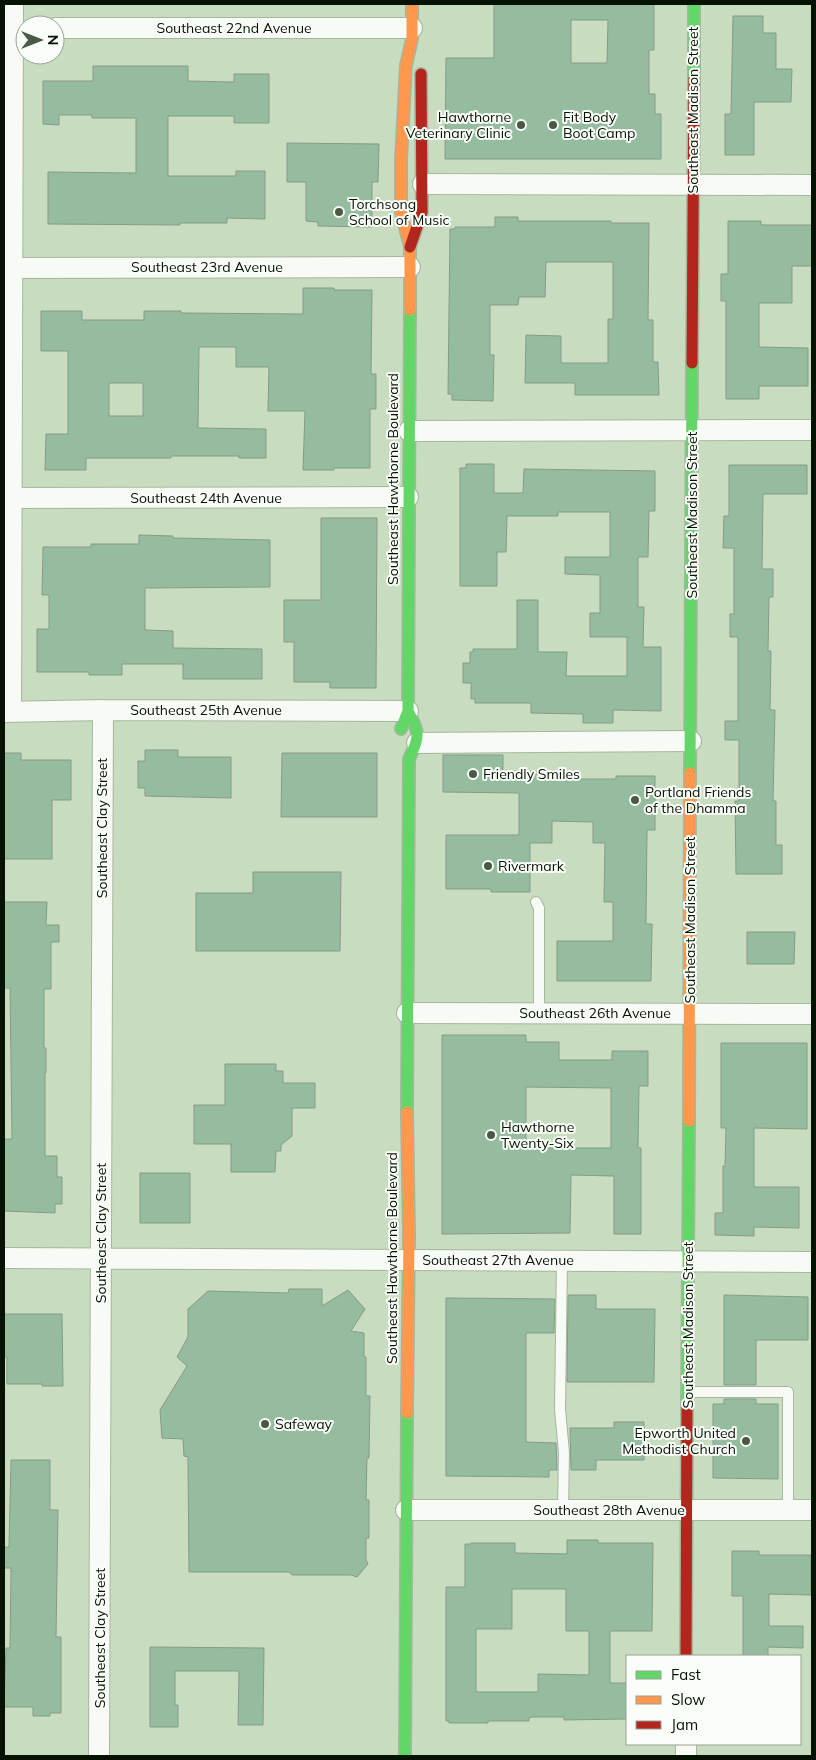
<svg xmlns="http://www.w3.org/2000/svg" width="816" height="1760" viewBox="0 0 816 1760" font-family="Mulish,sans-serif">
  <rect width="100%" height="100%" fill="#c8dcbf"/>
  <path fill="#96bca0" stroke="#879a87" fill-rule="evenodd" d="M494,4H654V50H649V94H655V114H661V159H445L446,58H494ZM571,20H608L607,63H571Z
    M733,16H763V33H776V69H792L791,102H754V155H725V114H731Z
    M93,66H188V81L234,82V74H269V123H234V116H168V176H236V171H265V219L227,218V223H180V225L48,224V172L136,173V118H92V115H59V125L43,124V81H93Z
    M287,143L379,144L378,182H372V227L318,226V222L306,221V182H287Z
    M495,217H518V221H611V223H649L648,320H653V362H658L659,395H575V383H525L526,335L561,336V363H608V319H613V262H546L545,297H519L518,305H490V355H494L493,401L452,400V394H448L450,229H455V227H495Z
    M728,221H761V225H812V266H792V303H759V347L808,348V386H759V399H726V301H721V274H728Z
    M303,288H334V290H372L371,374H376V409H370V468H334V470H303L305,411H268L269,367H236V347H199L198,428L266,429V458H239V456H171V458H86V470H45L46,434H68V351H41V311H82V320H144V311H181V313L303,314ZM109,383H143V416H109Z
    M466,464H494V493H523L524,469L655,471V511H649L648,557H638V607H644L643,647H661V711L613,710V723H583V714L531,713V703H475V699H471V683H463V663H470V652H473V649H517V600H538V652H567L566,676H627V637H590V613H600V575L565,574V557H610V512H558V516H507L506,552H497V586H460V468H466Z
    M729,465H807V494H763L762,569H773V597H769L768,651H771L770,710H775L773,801H776V845H782V874H736L735,801H739V740H725V721H738V637H730V614H734V548H723L724,516H729Z
    M321,518H377L376,688H330V682H294V642H284V600H321Z
    M139,535L173,536V538L270,540V587L145,588V630L173,631V648L262,649V679H183V664H122V675H89V672H37V629H49V595H42L43,547H91V544H139Z
    M145,750H178V757H231V798L145,796V788H138V761H145Z
    M4,753H21V760H71V800H52V859H4Z
    M282,753H377V817H281Z
    M443,755H503V771H566V779H616V776H655V830H647L646,924H652L651,981H557V941H613V902H604L605,843H593V822L552,821V843H530V892H491V889H446V835H519V793L443,792Z
    M253,872H341L340,951H196V893H253Z
    M4,902H47L46,925H59V942H51V989H44V1048H46V1073H45V1156H57V1177H62V1204H55V1213L4,1211V1139H12L10,988H4Z
    M747,932H795L794,964H747Z
    M442,1035H526V1042H559V1060H612V1051H648V1086H639L638,1148H641V1234H614V1176L571,1175L570,1233L442,1234ZM526,1087L611,1088V1148H526Z
    M721,1043H807V1129L754,1128V1187H799V1228L754,1227V1236L715,1235V1213H723V1166H725L726,1128H721Z
    M225,1064H276V1071H283V1083H315V1108H292V1136L281,1145V1151H276L275,1172H231V1144H194V1105H225Z
    M140,1173H190V1223H140Z
    M289,1289H322V1306L348,1290L365,1309L351,1331L364,1333V1357H366V1396H370L369,1458H367L366,1500H369V1538H366V1560L368,1564L357,1577L351,1575H292L289,1572H189L188,1457L184,1456L183,1439L162,1438L160,1410L187,1366L177,1357L188,1337V1309L208,1291L288,1293Z
    M568,1295H596V1309H655L654,1382H567Z
    M724,1295L808,1297V1340H756V1385H724Z
    M446,1298L555,1299L554,1333H526V1442L556,1443L557,1470H549V1477L446,1476Z
    M4,1314H62L63,1386H42V1384H7V1357H4Z
    M724,1399H756V1404H778V1479L713,1478V1404H724Z
    M614,1422H644V1460H596V1470H571L570,1428H614Z
    M11,1460H50V1510H58L56,1637H61V1713H50V1716H33V1707H4L6,1648H10L11,1568H4V1547H9Z
    M567,1540H598V1543H653L652,1631H610V1683H627V1719L564,1720V1717H532L529,1718V1721H488V1723H449V1721H446V1587H465V1544H471V1543H515V1553L567,1554ZM512,1589H566V1631H589V1675L538,1674V1692H476V1629H512Z
    M732,1551H759V1555H811V1595L769,1594V1626H803V1648L768,1647V1656H743V1596H732Z
    M150,1647L264,1648L263,1725H238L239,1671H175V1705H178V1727H150Z"/>
  <g fill="none" stroke-linecap="round" stroke-linejoin="round">
    <defs>
      <path id="lane" d="M536,902L539,908V1013
        M562,1261L560,1409L564,1453L563,1510
        M688,1392H788V1510"/>
      <path id="street" d="M55,28H412
        M423,184L812,185
        M4,268L410,267
        M409,431L812,430
        M4,498L408,497
        M11,711L13,4
        M4,712L103,710L408,711
        M417,743L691,741
        M407,1013L812,1014
        M4,1258L812,1262
        M406,1510H812
        M686,1744V1756
        M99,1756L103,710"/>
      <path id="fast" d="M694,78V4
        M401,729L408,711L410,310
        M690,773L692,363
        M407,1112L409,759C420,737 420,733 408,711
        M687,1408L689,1121
        M405,1756L407,1413"/>
      <path id="slow" d="M410,310V247L401,212V160L406,65L412,39V4
        M689,1121L690,773
        M407,1413L409,1236L407,1112"/>
      <path id="jam" d="M410,247L422,212L421,74
        M692,363L694,78
        M686,1656L687,1408"/>
    </defs>
    <use href="#lane" stroke="#a6b69f" stroke-width="12"/>
    <use href="#street" stroke="#a6b69f" stroke-width="22"/>
    <use href="#fast" stroke="#a6b69f" stroke-width="14"/>
    <use href="#slow" stroke="#a6b69f" stroke-width="14"/>
    <use href="#jam" stroke="#a6b69f" stroke-width="14"/>
    <path stroke="#cad0c7" stroke-width="3" stroke-dasharray="1 4" stroke-linecap="butt" d="M574,1385H664"/>
    <use href="#lane" stroke="#f7faf5" stroke-width="10"/>
    <use href="#street" stroke="#f7faf5" stroke-width="20"/>
    <use href="#fast" stroke="#63d668" stroke-width="11"/>
    <use href="#slow" stroke="#ff974d" stroke-width="11"/>
    <use href="#jam" stroke="#b3261e" stroke-width="11"/>
  </g>
  <g fill="#4a5944" stroke="#fafef8" stroke-width="2">
    <circle cx="521" cy="125" r="5"/>
    <circle cx="553" cy="125" r="5"/>
    <circle cx="339" cy="212" r="5"/>
    <circle cx="473" cy="774" r="5"/>
    <circle cx="635" cy="800" r="5"/>
    <circle cx="488" cy="866" r="5"/>
    <circle cx="491" cy="1135" r="5"/>
    <circle cx="265" cy="1424" r="5"/>
    <circle cx="746" cy="1441" r="5"/>
  </g>
  <g text-anchor="middle" dominant-baseline="central" stroke-width="4" stroke-linejoin="round" paint-order="stroke">
    <g font-size="14" fill="#061202" stroke="#fafef8">
      <text x="234" y="28">Southeast 22nd Avenue</text>
      <text transform="translate(693 110) rotate(-90)">Southeast Madison Street</text>
      <text x="207" y="267">Southeast 23rd Avenue</text>
      <text transform="translate(393 479) rotate(-90)">Southeast Hawthorne Boulevard</text>
      <text x="206" y="498">Southeast 24th Avenue</text>
      <text transform="translate(692 515) rotate(-90)">Southeast Madison Street</text>
      <text x="206" y="710">Southeast 25th Avenue</text>
      <text transform="translate(102 828) rotate(-90)">Southeast Clay Street</text>
      <text transform="translate(690 920) rotate(-90)">Southeast Madison Street</text>
      <text x="595" y="1013">Southeast 26th Avenue</text>
      <text transform="translate(101 1233) rotate(-90)">Southeast Clay Street</text>
      <text transform="translate(392 1258) rotate(-90)">Southeast Hawthorne Boulevard</text>
      <text x="498" y="1260">Southeast 27th Avenue</text>
      <text transform="translate(688 1325) rotate(-90)">Southeast Madison Street</text>
      <text x="609" y="1510">Southeast 28th Avenue</text>
      <text transform="translate(100 1638) rotate(-90)">Southeast Clay Street</text>
    </g>
    <g font-size="14" fill="#061202" stroke="#fafef8" text-anchor="start">
      <text x="511" y="117" text-anchor="end">Hawthorne<tspan x="511" dy="16">Veterinary Clinic</tspan></text>
      <text x="563" y="117">Fit Body<tspan x="563" dy="16">Boot Camp</tspan></text>
      <text x="349" y="204">Torchsong<tspan x="349" dy="16">School of Music</tspan></text>
      <text x="483" y="774">Friendly Smiles</text>
      <text x="645" y="792">Portland Friends<tspan x="645" dy="16">of the Dhamma</tspan></text>
      <text x="498" y="866">Rivermark</text>
      <text x="501" y="1127">Hawthorne<tspan x="501" dy="16">Twenty-Six</tspan></text>
      <text x="275" y="1424">Safeway</text>
      <text x="736" y="1433" text-anchor="end">Epworth United<tspan x="736" dy="16">Methodist Church</tspan></text>
    </g>
  </g>
  <rect width="816" height="1760" fill="none" stroke="#061202" stroke-width="10"/>
  <rect x="626" y="1655" width="175" height="90" fill="#fafef8" stroke="#98a096"/>
  <rect x="636" y="1671" width="25" height="8" fill="#63d668" stroke="#98a096"/>
  <text x="671" y="1680" font-size="15" fill="#061202">Fast</text>
  <rect x="636" y="1696" width="25" height="8" fill="#ff974d" stroke="#98a096"/>
  <text x="671" y="1705" font-size="15" fill="#061202">Slow</text>
  <rect x="636" y="1721" width="25" height="8" fill="#b3261e" stroke="#98a096"/>
  <text x="671" y="1730" font-size="15" fill="#061202">Jam</text>
  <g transform="translate(40 40) rotate(90)"><circle r="24" fill="#fafef8" stroke="#98a096"/>
  <path d="M0-4L9 19L0 12L-9 19Z" fill="#4a5944"/>
  <text y="-8" font-size="14" font-weight="bold" text-anchor="middle" fill="#061202">N</text>
  </g>
</svg>
